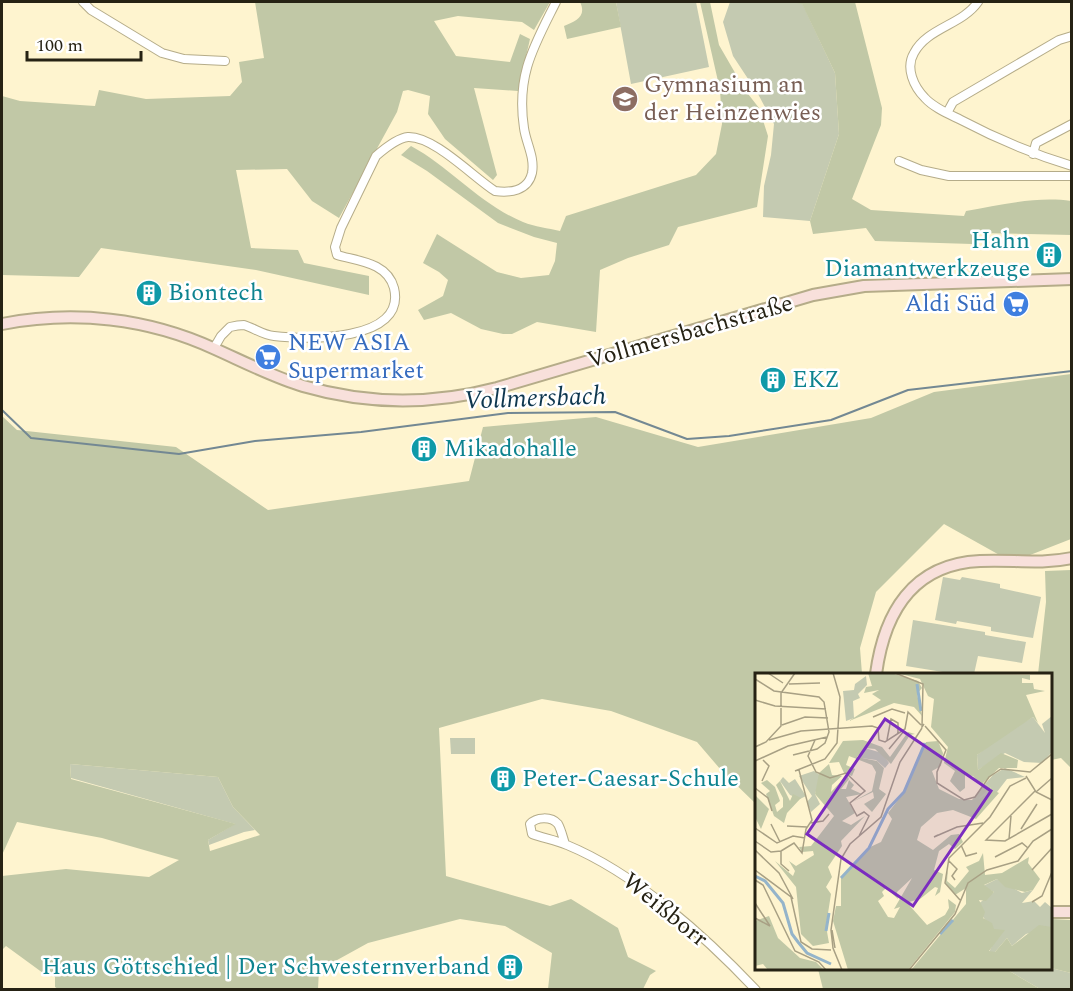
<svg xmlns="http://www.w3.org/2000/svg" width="1073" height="991" viewBox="0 0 1073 991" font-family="Spectral,serif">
  <rect width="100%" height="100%" fill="#fef4cf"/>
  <path fill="#c4cab1" d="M616,2H696L709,67L631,84Z
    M730,2H791L802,3L835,73L839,134L810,221L763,217L764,186L771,155L774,124L758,94L733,56L723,22Z
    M943,577L960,580L962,577L1000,584V588L1041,597L1033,638L991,631V627L957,621L956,624L935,620Z
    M913,620L985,632V635L1026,642L1022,663L978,656L974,674H955L906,666Z
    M450,738H475V754H451Z
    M70,764L218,777L233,807L255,830L244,832L209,845L208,840L235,824L71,778Z
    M1051,968L1071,973V989H1040L1006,969Z"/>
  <path fill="#c1c8a6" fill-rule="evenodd" d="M255,2H550L534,30L522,22L458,16L434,21L456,56L510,62L520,34L530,39L518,91L474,88L497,175L493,180L445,139L428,114L430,96L408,90L403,91L397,112L339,218L312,201L287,169L236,170L251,248L298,250L304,263L369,276V295L256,270L101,248L79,277L2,275V96L20,101L95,106L99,90L146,99L230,96L242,82L239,62L264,58Z
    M580,2H616L621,27L567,39L564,26C576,21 587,16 580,2Z
    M700,2H710L719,45L745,90L759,108L768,136L757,207L678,227L669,245L628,258L600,270L596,332L537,322L512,334H503L481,329L451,313L424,320L418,310L443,296L448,280L439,272L423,263L437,234L497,272L521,278L549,275L555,261L557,243L534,237L498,223L427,171L401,155L411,146C450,167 481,205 523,222C535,227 548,228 560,231L566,216L696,175L716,154L722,124L720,90Z
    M791,2H855L882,108L881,125L852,199L871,210L964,216L966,211C1000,205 1037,196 1071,201V235L977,233L972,244L875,241L866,228L813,234L810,221L839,134L835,73L802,4Z
    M1071,374V539L1012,562L944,524L876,592L860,648L862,674H756V804L721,770L697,742L611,711L542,699L439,728L446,876L550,906L571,899L618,928L628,957L656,971L650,975L643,989H548L552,953L505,926L460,919L368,943L319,970L318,989H58L55,987V977L47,969L43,973L6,946L2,950V876L66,869L149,877L179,860L102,838L17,822L2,855V416L17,430L176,447L268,510L469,481L483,427L596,417L698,447L871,418L934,392ZM70,764L218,777L233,807L260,835L210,851L208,840L236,824L71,779Z
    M1071,570H1072L1071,768L1061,758L1051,760L1050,674H1038L1046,602L1045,571Z
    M1051,919L1071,920V973L1051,968Z
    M818,969H1006L1040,989H823Z"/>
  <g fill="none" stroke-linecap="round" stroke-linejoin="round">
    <path stroke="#738893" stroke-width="2" d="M2,410L31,438L179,454L255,441L361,432L508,413L615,412L687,439L729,436L831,420L908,390L1072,371"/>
    <defs>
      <path id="street" d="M83,2L91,10L162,53L184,59L225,61
        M978,2C962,25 927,28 914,53C905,68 914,87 925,98C934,108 949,114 961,120C997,139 1033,154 1072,166
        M947,113L953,102L1059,40L1072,36
        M1033,154L1036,143L1072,124
        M899,161L921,170L949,176H1072
        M214,348L221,336L230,327C234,326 240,325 244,325C254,328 263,335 274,336C306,340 407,342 394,288C387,262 357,261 337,255L335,247L341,228L376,156C384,149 397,138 408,137C434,136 473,177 495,191C510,193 528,191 532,173C535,157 526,143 524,128C516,75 534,46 556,2
        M565,844C563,838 561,829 558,824C551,816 536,817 530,824L532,834C543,838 556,840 567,845C635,873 705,936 756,990"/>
      <path id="secondary" d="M2,324C74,310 148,318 215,349C244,362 273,377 303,386C368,405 432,405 497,388L813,295L864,286L1072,279
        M876,674C884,614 912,564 980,561C1012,559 1038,565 1072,558
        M1050,912H1072"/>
    </defs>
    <use href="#street" stroke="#b5ac89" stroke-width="10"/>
    <use href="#secondary" stroke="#b5ac89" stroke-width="14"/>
    <use href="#street" stroke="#fff" stroke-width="8"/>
    <use href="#secondary" stroke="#f8e0db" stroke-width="10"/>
  </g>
  <defs>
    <symbol id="school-disc" viewBox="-11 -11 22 22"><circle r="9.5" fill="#8d6e63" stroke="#fff"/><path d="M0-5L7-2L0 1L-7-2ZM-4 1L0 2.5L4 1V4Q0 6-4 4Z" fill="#fff"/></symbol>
    <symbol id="building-disc" viewBox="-11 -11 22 22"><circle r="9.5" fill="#0f9aa8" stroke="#fff"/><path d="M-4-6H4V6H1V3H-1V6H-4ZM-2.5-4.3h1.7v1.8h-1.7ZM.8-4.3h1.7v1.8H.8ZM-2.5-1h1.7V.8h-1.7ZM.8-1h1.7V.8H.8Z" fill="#fff"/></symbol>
    <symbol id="supermarket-disc" viewBox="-11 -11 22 22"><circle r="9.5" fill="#3f7fe0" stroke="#fff"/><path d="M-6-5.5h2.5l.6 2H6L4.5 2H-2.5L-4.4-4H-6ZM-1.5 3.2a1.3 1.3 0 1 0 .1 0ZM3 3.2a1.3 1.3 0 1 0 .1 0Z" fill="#fff"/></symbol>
  </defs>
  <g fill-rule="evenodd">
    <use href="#school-disc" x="610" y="84" width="30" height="30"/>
    <use href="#building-disc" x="1034" y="240" width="30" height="30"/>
    <use href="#building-disc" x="134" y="278" width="30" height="30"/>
    <use href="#supermarket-disc" x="1001" y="289" width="30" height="30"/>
    <use href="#supermarket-disc" x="253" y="342" width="30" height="30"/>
    <use href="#building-disc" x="758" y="365" width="30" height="30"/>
    <use href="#building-disc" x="409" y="434" width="30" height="30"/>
    <use href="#building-disc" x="488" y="764" width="30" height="30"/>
    <use href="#building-disc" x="495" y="952" width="30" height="30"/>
  </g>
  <g text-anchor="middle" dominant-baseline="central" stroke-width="5" stroke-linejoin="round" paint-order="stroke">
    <g font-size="24" fill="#785e54" stroke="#fff" text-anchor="start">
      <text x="644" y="85">Gymnasium an<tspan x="644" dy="28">der Heinzenwies</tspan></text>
    </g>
    <g font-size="24" fill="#0d838f" stroke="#fff" text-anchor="start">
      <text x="1030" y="241" text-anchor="end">Hahn<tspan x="1030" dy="28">Diamantwerkzeuge</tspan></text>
      <text x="168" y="293">Biontech</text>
      <text x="792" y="380">EKZ</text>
      <text x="444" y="449">Mikadohalle</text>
      <text x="522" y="779">Peter-Caesar-Schule</text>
      <text x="490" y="967" text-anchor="end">Haus Göttschied | Der Schwesternverband</text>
    </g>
    <g font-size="24" fill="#366cbe" stroke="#fff" text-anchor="end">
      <text x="996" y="304">Aldi Süd</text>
      <text x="288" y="343" text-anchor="start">NEW ASIA<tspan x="288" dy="28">Supermarket</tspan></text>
    </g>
    <g font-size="24" fill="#262214" stroke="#fff">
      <text transform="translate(690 332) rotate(-16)">Vollmersbachstraße</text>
      <text transform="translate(665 910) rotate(39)">Weißborr</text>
    </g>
    <g font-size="26" font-style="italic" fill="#0e374f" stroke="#fff">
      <text transform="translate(535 398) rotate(-2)">Vollmersbach</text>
    </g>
  </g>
  <g transform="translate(755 673)">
    <rect width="297" height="297" fill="#fef4cf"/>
    <path d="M111,3L112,12L103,21L105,25L98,28L99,45L91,48L88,18L99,17L100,11ZM297,43V79L287,90L269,89L250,80L223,97L222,82L248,61L278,44L290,60L287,51ZM110,75L127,80L134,90L130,95L121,87L106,85L104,81ZM250,95L270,104L252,106L242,119L219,128L236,115L230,111L238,102ZM59,98L66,103L60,121L65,131L56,139L52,129L57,123L44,103ZM28,104L34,110L40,106L51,123L45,126L35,122L25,108ZM242,206L267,220L278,217L267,230L279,228L285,234L290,229L297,235V254L271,261L257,273L252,265L240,279H234L240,267L238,256L228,244L223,231L239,219L228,213Z" fill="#c4cab1"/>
    <path d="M113,0H136L163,8L167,15L162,21L167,43L159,34L139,30L94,48L126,27L117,21L124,17L109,20L111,14L117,13ZM142,0L275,2V7L267,5V10H278L279,16L290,18L271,22L283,50L278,44L222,82L223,97L246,80L263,87L262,95H244L226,112L218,103L210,102V115L205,119L195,108L200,98L189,90L193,74L176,54L179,26L173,23L165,6ZM153,59L160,61L155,62L136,91L120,76L110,75L102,84L122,88L129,95L124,116L131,121L117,139L109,131L119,125L118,119L97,129L117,118L121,99L117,92L94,83L91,92L100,96L97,103L89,100L84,89L74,90L88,68L108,67L127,74L135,84ZM183,68L188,80L186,93L177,98L184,116L204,126L217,127L230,111L236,115L223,126L240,118L244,120L221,146L198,137L182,140L166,154L162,167L178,177L196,162L204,161L208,169L200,176L194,171L184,178L179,197L188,201L185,219L180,223L183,215L180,214L165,226L154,229L155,233L172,252L190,242L194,235L193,226L201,232L200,239L153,297H93L78,248L81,233H86V205L113,175L126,169L137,146L133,140L150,118L171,69ZM157,205L139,236L145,234L139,245L133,244L123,228L129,223L127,219L131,215L143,226L142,219ZM74,91L77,102L87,103L77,112L76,119L92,102L94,106L86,116H91L94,107L99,112L96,116L107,121L91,124L100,140L87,148L96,152L110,143L86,168L87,173L73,194L77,204L71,214L76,221L71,253L74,270L58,273L46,261L41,214L20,188L38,203L40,198L34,188L41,193L59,182L58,178L47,179L44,174L56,173L79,143L60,121L64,100ZM12,107L20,114L25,128L20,132L22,139L28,134V125L21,112L25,108L35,128L38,121L46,125L32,140L29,150L19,143L11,121L15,118L6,110ZM0,122L14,136L6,156L0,144ZM228,180L230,202L247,200L274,184L273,190L285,206L278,217L270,219L250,214L242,206L229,212L239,219L231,228L224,227L230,239L228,245L237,250L239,256L250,257L234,278L240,279L252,265L257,273L284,252L297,254V297H156L211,231V215L200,222L190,209L193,196L192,208L200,215L214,198L211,194L224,188ZM14,243L23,265L45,285L61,289L69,297H13L8,291L0,293V248Z" fill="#c1c8a6" fill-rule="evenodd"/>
    <path fill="none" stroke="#94b4ca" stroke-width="3" d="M162,11L166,38M0,203L10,208L28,230L37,261L43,269L52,280L76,291M86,205L114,175L133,136L149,119L170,70M71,258L74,240M185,261L198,247"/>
    <path fill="none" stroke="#a8a084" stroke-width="1.5" d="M13,0L28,10M140,0L168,11L167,54L169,51M0,6L19,18L64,24L69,29L74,59L70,70L62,76L38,82M34,11L65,10M0,27L20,33L71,36M118,44L137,36L150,40M27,52L50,44L73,45M170,53L191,77L182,99V110L209,127L220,124L234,104L246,96L275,99L297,81M14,67L46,58L117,53L123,55L124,67L130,69L150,56L153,39L166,52M60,67L53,83L61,99L75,105L91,100L110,118L95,130L102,143L109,139L114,143L104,163M132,67L136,46L143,50V60M0,74L11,69L26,53V20L40,0M134,76L149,58M0,88L33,73L72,64M40,98L70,86L82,70L85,24L78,0M271,103L281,119L297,127M7,108L14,93L8,87M0,115L13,125L17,138M280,118L231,167L250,168L297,141M281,119L297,105M55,150L68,148L74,141M16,151L25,169M32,153L52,154M0,155L22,170L38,163L50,165M266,156L282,131M183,162L179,164L202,154L228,150M254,166L256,143M0,168L16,179L26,178M206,172L211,183L222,180M0,177L24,200L38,226M26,178L39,170L47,180L51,156L57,147L44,97M26,178V191L34,198M240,184L267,170L273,175M193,187L202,196L197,203L200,207M0,197L36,224L46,269L57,276L76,277M277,197L297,175M0,207L8,212L40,278L64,289L71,297M205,227L190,210L194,185L235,144L255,113L271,105M277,229L287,223L297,199M0,230L15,253L0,245M77,257L80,275M87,297L78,275L76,257L86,186L95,171L126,144L145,89L167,55M154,297L200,241L213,210L232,197L263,188L278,168L297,156"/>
    <path fill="#7b2cbf" fill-opacity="0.15" stroke="#7b2cbf" stroke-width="3" d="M130,46L236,118L158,233L52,161Z"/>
    <rect width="297" height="297" fill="none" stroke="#262214" stroke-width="3"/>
  </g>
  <rect width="1073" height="991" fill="none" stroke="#262214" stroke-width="6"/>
  <path d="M27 51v9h114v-9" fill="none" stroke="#262214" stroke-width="3"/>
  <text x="36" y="51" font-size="18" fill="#262214" stroke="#ffffff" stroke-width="4.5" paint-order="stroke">100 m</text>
</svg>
